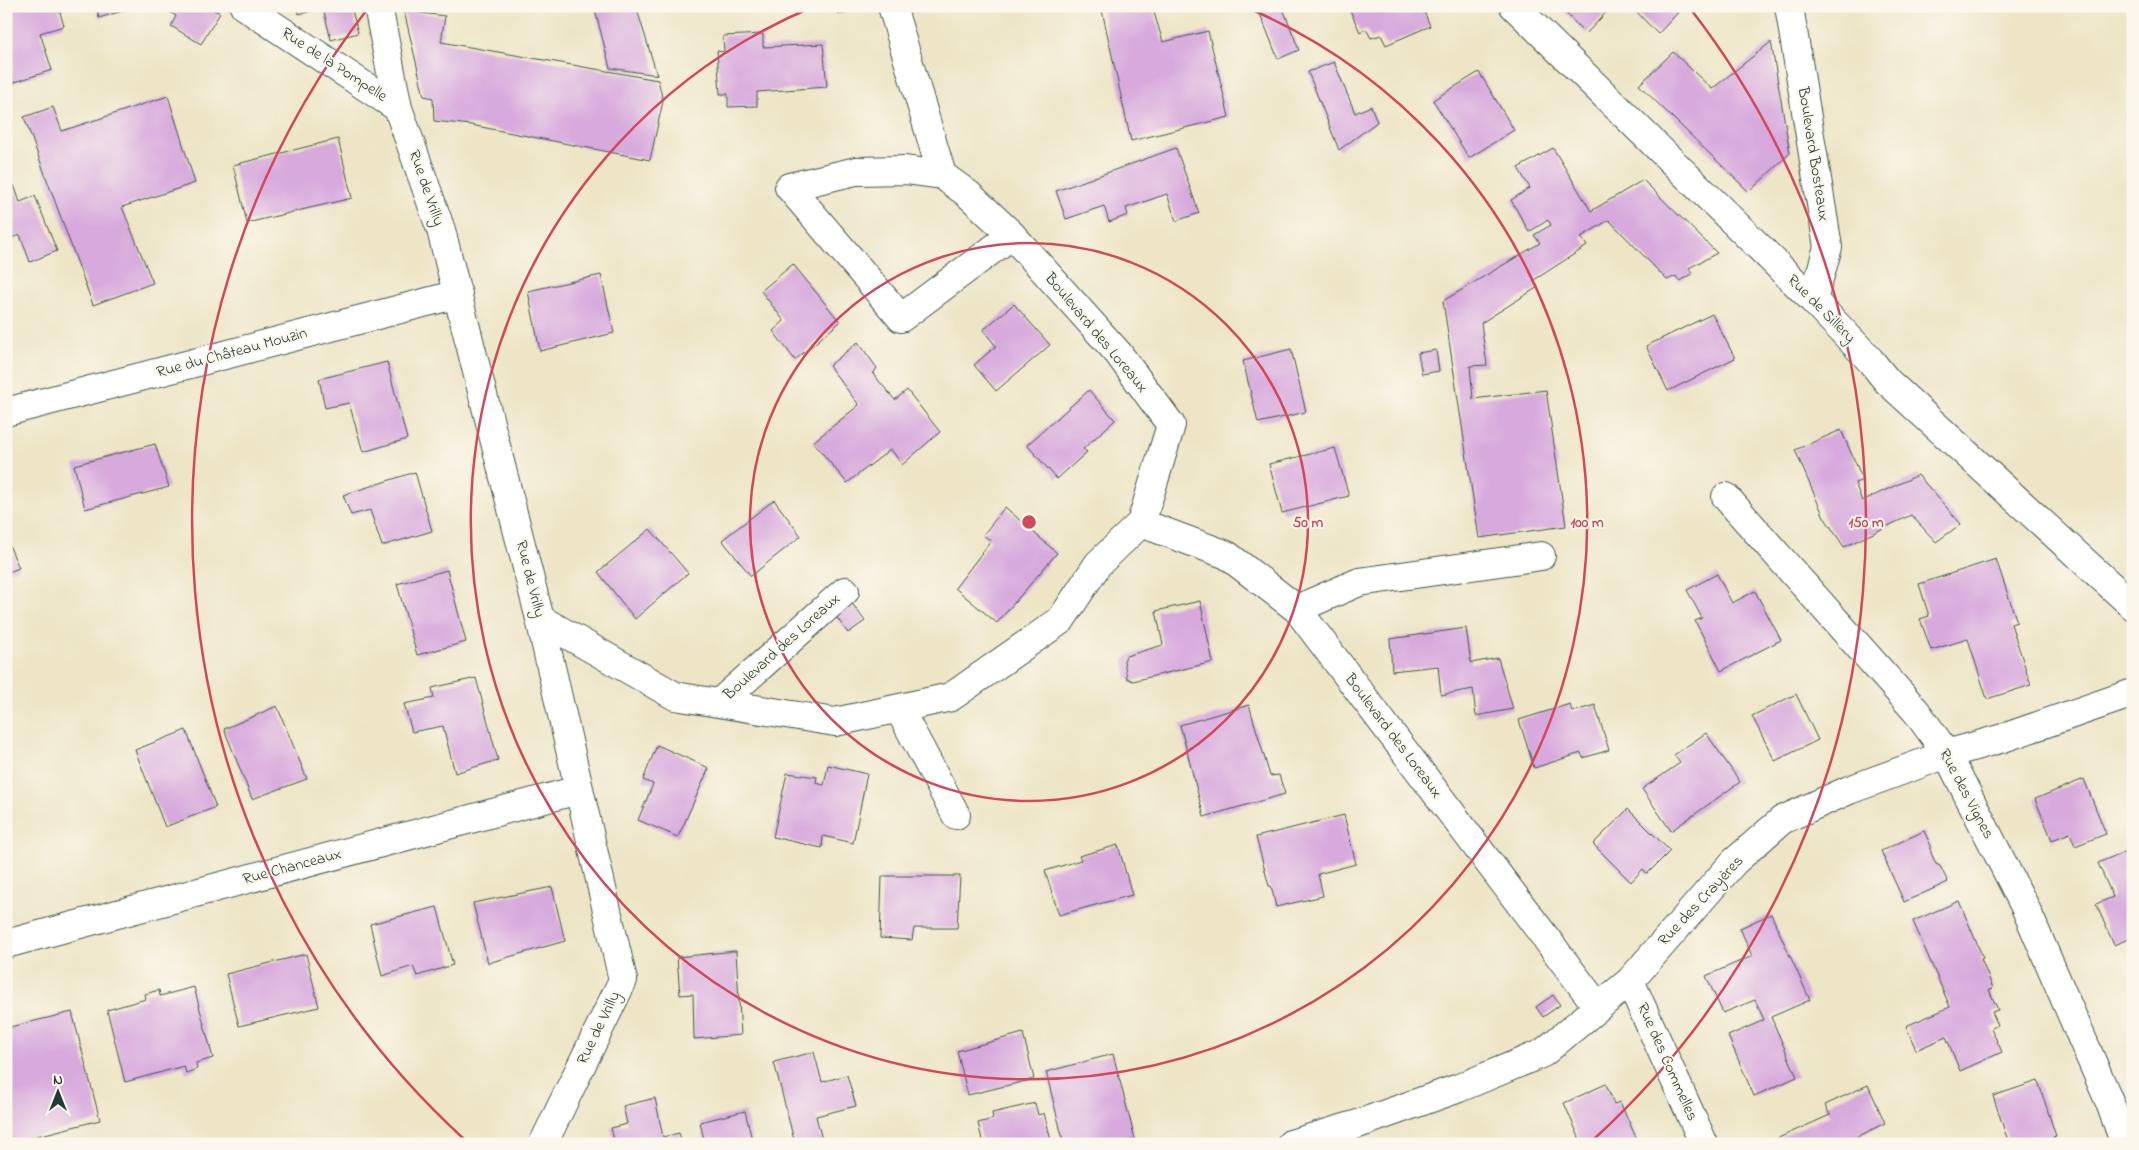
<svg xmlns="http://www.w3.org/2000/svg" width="2139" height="1150" viewBox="0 0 2139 1150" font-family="'Indie Flower',sans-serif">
  <rect width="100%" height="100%" fill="#fbf7ec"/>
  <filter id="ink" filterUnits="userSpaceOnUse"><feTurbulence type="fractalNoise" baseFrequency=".02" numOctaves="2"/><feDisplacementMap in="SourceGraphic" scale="10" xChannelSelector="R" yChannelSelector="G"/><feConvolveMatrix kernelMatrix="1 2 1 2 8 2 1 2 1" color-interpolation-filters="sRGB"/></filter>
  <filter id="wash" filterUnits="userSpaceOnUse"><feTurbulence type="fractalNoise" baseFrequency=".0096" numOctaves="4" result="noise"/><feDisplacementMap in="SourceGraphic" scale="20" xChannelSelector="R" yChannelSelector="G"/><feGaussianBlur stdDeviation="1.12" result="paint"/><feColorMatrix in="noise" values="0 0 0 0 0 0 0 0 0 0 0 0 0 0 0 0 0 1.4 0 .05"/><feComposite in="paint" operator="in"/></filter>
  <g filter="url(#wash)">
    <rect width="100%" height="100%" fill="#ede5c6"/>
    <g id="blocks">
      <path fill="#d7a9dd" d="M6,6H58L64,26L40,33L52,70L12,83L6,67Z
        M96,6H135V7L99,18Z
        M161,6H207L220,13L201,44L171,26L176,16Z
        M297,6H351L358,33L331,40L323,8L299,14Z
        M594,6H636L657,75L610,68Z
        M837,6H864V7L839,14Z
        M1101,6H1152L1163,42L1208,31L1229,117L1131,141Z
        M1257,6H1282L1299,50L1278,59Z
        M1348,6H1422L1430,26L1386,45L1381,35L1371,38L1366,29L1360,32Z
        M1559,6H1612L1586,34Z
        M1631,6H1684L1658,34Z
        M404,11L445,16L441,42L658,80L663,101L650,160L471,125L434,121L433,98L424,96Z
        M763,34V47L823,44L827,87L757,92V106L728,107V94H720L717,51L724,52L723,36Z
        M1771,42L1790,153L1749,192L1639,85L1673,52L1712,89Z
        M1334,62L1355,113L1371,106L1377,122L1339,150L1308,72Z
        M1479,72L1514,130L1469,158L1433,100Z
        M168,96L195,183L122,207L153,283L93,305L24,117L53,107L62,131Z
        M338,139L352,198L247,223L233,165Z
        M1176,148L1199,213L1176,221L1167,194L1126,208L1128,215L1109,222L1104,206L1066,219L1056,191Z
        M1553,148L1591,211L1643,180L1717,253L1689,268L1692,274L1679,281L1676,276L1667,280L1609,220L1581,237L1587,246L1534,280L1538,287L1481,323L1487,365L1470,366L1473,399L1546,390L1566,526L1479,538L1443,301L1540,243L1534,235L1551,225L1548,220L1529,232L1511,200L1530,188L1518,168Z
        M14,185L20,202L35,196L57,251L30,262L20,235L6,240V188Z
        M793,264L840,322L795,360L773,331L784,321L761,291Z
        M601,275L614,333L540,351L528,291Z
        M1014,304L1050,345L996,391L974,365L996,346L983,330Z
        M1712,314L1735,358L1668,391L1646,346Z
        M858,342L877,368L873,374L895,400L907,390L940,432L902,465L891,449L847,483L813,442L859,405L829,366Z
        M1291,349L1306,412L1258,423L1243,361Z
        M1436,350L1439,371L1422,374L1418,353Z
        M387,362L407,439L363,452L349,403L325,408L319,379Z
        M1089,390L1115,420L1083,449L1087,452L1057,479L1027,445Z
        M1841,430L1863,480L1855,483L1862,501L1918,475L1961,524L1936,542L1911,515L1844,547L1824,517L1795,450Z
        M155,444L169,487L85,509L74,465Z
        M1335,448L1349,496L1282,513L1269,464Z
        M415,472L432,531L382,546L370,510L351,515L343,495Z
        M774,500L801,536L751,576L722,540Z
        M1005,507L1057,553L997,623L955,588L991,541L983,535Z
        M650,529L688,573L635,619L598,572Z
        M6,538L19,568L6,573Z
        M1996,559L2017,622L2011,624L2031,685L1987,699L1968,639L1931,650L1920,619L1929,616L1919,584Z
        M447,570L466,642L417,655L397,584Z
        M1717,574L1732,603L1755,591L1781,640L1721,671L1695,621L1702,618L1687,590Z
        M1200,601L1213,662L1133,681L1127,678L1124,661L1126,656L1163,645L1156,611Z
        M851,602L865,621L848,633L835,615Z
        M1466,628L1471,663L1498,658L1513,709L1476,716L1473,689L1441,695L1438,666L1392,671L1390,639Z
        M476,678L498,760L455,773L443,726L412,732L404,704L434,698L432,688Z
        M1796,694L1818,740L1775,761L1752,716Z
        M1570,704L1572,712L1595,705L1609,750L1583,758L1581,753L1534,768L1519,720Z
        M1249,705L1270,776L1279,775L1285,794L1204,817L1180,725Z
        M277,706L307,779L252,799L224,729Z
        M186,730L216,807L165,827L135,750Z
        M1706,733L1740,782L1671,831L1642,789L1680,763L1674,755Z
        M657,745L709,768L678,837L638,820L653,784L643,780Z
        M828,765L867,774L853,843L823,836L822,848L773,837L787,773L817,777L816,783L824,785Z
        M2084,779L2106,834L2075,846L2070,833L2052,840L2035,799Z
        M1628,809L1670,851L1647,874L1643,869L1631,882L1593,844Z
        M1344,815L1356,864L1318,874L1323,896L1276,907L1271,886H1269L1256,837Z
        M1924,831L1931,846V853L1936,864L1940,866L1948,882L1904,902L1881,851Z
        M1118,845L1132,895L1059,915L1045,871L1081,860L1079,856Z
        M2133,848V937L2114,945L2096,904L2113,897L2098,863Z
        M882,876H960L957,928H914L912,940L880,938Z
        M552,887L565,941L488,963L473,903Z
        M1959,901L1983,958L1981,959L1993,988L1989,990L1998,1010L1992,1012L1998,1025L1991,1028L2002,1052L1960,1071L1946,1037L1916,1050L1906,1026L1950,1007L1913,921Z
        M437,907L453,965L417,976L413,966L382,976L370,924Z
        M1771,914L1810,1000L1771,1017L1797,1077L1754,1096L1728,1036L1764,1020L1755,1000L1723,1013L1706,976L1752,956L1740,928Z
        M736,951L741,1035L694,1039L693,994L680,995L677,957Z
        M306,954L319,1007L239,1026L226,974Z
        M194,987L213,1058L196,1063L197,1069L186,1073L184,1066L125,1082L107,1010L146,999L145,994L159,990L160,996Z
        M1553,995L1560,1005L1543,1017L1536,1007Z
        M72,1012L100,1120L6,1144V1028Z
        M1023,1033L1034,1079L968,1095L957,1051Z
        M814,1052L822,1082L847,1075L856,1106L816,1116L823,1144H795L774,1062Z
        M1113,1054L1135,1139L1116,1144H1064L1046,1072Z
        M2038,1081L2056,1136L2053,1137L2055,1144H2009L1993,1096Z
        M1606,1084L1614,1104L1620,1102L1639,1144H1582L1564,1103Z
        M1868,1085L1885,1123L1843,1144H1765L1830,1115L1825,1105Z
        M655,1098L663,1137L679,1133L682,1144H615L611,1128L627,1124L623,1106Z
        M1035,1103L1038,1115L1044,1113L1052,1144H983L978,1123L993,1119L992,1113Z
        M745,1111L753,1144H705L700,1122Z"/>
    </g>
  </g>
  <g filter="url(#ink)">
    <use href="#blocks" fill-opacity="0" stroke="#3e564a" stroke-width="1"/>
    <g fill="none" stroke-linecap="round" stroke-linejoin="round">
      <defs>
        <path id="street" d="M244,6L398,108
          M378,6L398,108L441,230L540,619L623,980L543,1144
          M892,6L942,175
          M1789,6L1828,247L1813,300
          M6,412L458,294
          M1726,497L1916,711L1947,754L2025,907L2110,1103L2125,1144
          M1141,523L1227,555L1297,609L1598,1007
          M1297,609L1359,582L1541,556
          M540,619L675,696L835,722L951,697L1061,620L1098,564L1141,523L1171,425L1118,353L1012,235L968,194L942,175L905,170L856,171L789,187L901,318L1012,235
          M719,703L845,591
          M899,709L956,815
          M6,944L578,790
          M1630,981L1704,1144
          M1291,1144L1355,1125L1459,1088L1543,1053L1630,981L1734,862L1782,820L1849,790L1947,754L2003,738L2133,693"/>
        <path id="secondary" d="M1514,6L1813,300L1870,360L1887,381L2133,606"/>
      </defs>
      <use href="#street" stroke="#3e564a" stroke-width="30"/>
      <use href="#secondary" stroke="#3e564a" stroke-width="30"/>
      <use href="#street" stroke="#fff" stroke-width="28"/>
      <use href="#secondary" stroke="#fff" stroke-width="28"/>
    </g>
  </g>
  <g fill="none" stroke="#d1495b" stroke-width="2.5">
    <circle cx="1029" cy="522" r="279"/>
    <path d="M1243 6A558 558 0 1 1 815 6"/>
    <path d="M464 1139A837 837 0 0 1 369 7M1689 7A837 837 0 0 1 1594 1139"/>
  </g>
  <g text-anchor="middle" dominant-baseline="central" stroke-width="4" stroke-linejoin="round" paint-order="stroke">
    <g font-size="16" fill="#1f3d34" stroke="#fbf7ec">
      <text transform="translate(334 65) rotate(33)">Rue de la Pompelle</text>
      <text transform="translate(1813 154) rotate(81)">Boulevard Bosteaux</text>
      <text transform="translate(426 188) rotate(71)">Rue de Vrilly</text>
      <text transform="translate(1821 309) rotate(45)">Rue de Sillery</text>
      <text transform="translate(1096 333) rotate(50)">Boulevard des Loreaux</text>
      <text transform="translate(232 353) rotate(-15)">Rue du Château Mouzin</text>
      <text transform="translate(530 579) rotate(76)">Rue de Vrilly</text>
      <text transform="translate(782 647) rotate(-42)">Boulevard des Loreaux</text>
      <text transform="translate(1393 736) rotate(53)">Boulevard des Loreaux</text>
      <text transform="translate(1966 794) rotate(62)">Rue des Vignes</text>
      <text transform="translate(292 867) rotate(-15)">Rue Chanceaux</text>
      <text transform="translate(1701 901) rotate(-47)">Rue des Crayères</text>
      <text transform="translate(599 1028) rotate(-64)">Rue de Vrilly</text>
      <text transform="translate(1667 1062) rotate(66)">Rue des Commelles</text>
    </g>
  </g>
  <circle cx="1029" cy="522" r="8" fill="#d1495b" stroke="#fbf7ec" stroke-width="2.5"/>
  <g font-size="15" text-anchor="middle" font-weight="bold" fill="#d1495b" stroke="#fbf7ec" stroke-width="4" stroke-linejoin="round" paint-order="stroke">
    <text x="1308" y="527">50 m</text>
    <text x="1587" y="527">100 m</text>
    <text x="1866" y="527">150 m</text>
  </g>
  <rect width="2139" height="1150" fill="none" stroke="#fbf7ec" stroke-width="25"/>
  <g transform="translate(58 1092)" stroke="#fbf7ec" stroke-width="4" paint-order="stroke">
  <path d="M0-4L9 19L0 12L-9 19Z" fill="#1f3d34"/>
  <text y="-8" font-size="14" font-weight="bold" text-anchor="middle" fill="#1f3d34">N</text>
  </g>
</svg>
